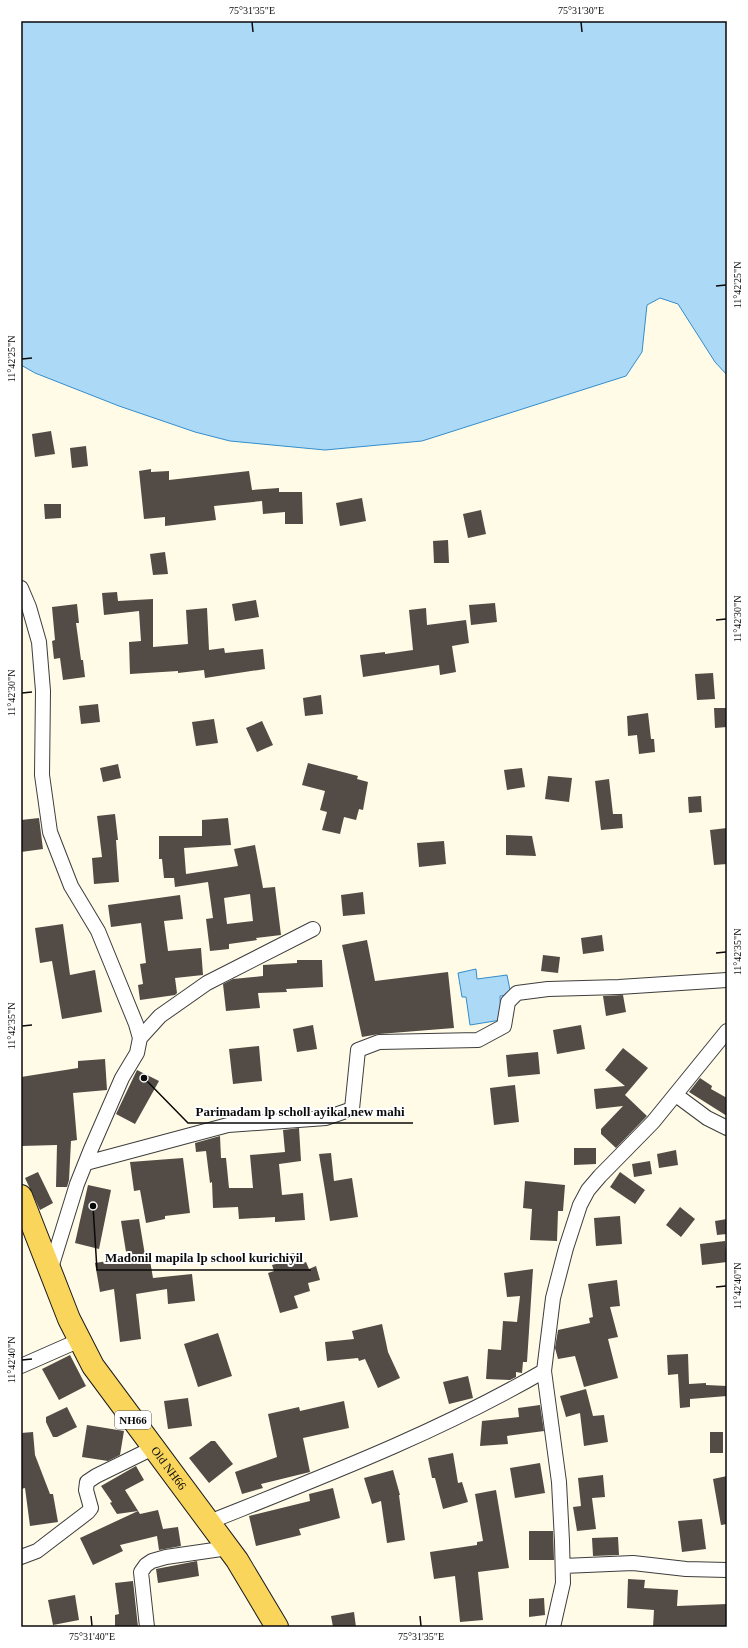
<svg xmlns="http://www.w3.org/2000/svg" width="748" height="1648" viewBox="0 0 748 1648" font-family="Georgia,serif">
  <rect width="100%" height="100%" fill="#fffbe6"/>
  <path fill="#acd9f6" stroke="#338dcd" d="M21,21H727V375L715,362L678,304L660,298L647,305L642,352L626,376L422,441L325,450L230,441L195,432L119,406L35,373L21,365Z
    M476,969L477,979L507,975L511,995L500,996L501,1020L470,1025L466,997H462L458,973Z"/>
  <path fill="#524b46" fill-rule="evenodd" d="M51,431L55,454L35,457L32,434Z
    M86,446L88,466L72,468L70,448Z
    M151,469V472L169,471V480L249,471L252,490L279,488V492H302L303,524H285V512L263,514L262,501L214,506L216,520L165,526V517L144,519L139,471Z
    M362,498L366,521L340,526L336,503Z
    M44,504H61V518L45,519Z
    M481,510L486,534L468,538L463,514Z
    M448,540L449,563H434L433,541Z
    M165,552L168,574L153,575L150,554Z
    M117,592L118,601L153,599V647L188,644L186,610L207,608L209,650L224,648L225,653L263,649L265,669L205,678L204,670L178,673V671L130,674L129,642L141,641L139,611L104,615L102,593Z
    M256,600L259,617L235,621L232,604Z
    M495,603L497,622L471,625L469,605Z
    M77,604L79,623H76L81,660H83L85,677L63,680L60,658L54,659L52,641L55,640L52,607Z
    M426,608L427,625L466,620L469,643L452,646L456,672L440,675L439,665L363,677L360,655L385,652V654L413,650L409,610Z
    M713,673L715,699L697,700L695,674Z
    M321,695L323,714L305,716L303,698Z
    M98,704L100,722L81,724L79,706Z
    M714,708H727V727L715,728Z
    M648,713L651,739H654L655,752L639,754L637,735L628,736L627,716Z
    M214,719L218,743L196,746L192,722Z
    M262,721L273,745L257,752L246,728Z
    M308,763L358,776L357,779L368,782L363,810L359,809L356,820L344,817L340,834L322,830L327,812L320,810L325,791L302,785Z
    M118,764L121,778L103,782L100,768Z
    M522,768L525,787L507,790L504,770Z
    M548,776L572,778L569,802L545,799Z
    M609,779L613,814H622L623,828L601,830L595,781Z
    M701,796L702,812L689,813L688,797Z
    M115,814L118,840H116L119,882L94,884L92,858L102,857L97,816Z
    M39,818L43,849L21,852V820Z
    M228,818L231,845L184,848L186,874L238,866L234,849L255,845L263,888L275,887L281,935L256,938L257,940L229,944V949L210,951L206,919L213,918L208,882L175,887L174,878H164L162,859H159V836H202V820ZM250,894L253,921L227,924L224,898Z
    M727,828V864L714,865L710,830Z
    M506,835L532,836L536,856L506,855Z
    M444,841L446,864L419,867L417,843Z
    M363,892L365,914L343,916L341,895Z
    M180,895L183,919L164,921L168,951L201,948L203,975L175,978L177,993L175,995L140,1000L138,985L143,984L140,964L146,963L141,923L111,927L108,905Z
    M63,924L70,975L95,970L102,1012L62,1019L52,961L40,963L35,928Z
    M602,935L604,951L583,954L581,938Z
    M367,940L375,981L448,972L454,1028L379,1034L362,1037L342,945Z
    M543,955L560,957L558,973L541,971Z
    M297,960H322L323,987L286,989L287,992L258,993L260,1008L226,1011L223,984L233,979L263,976V965L297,963Z
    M623,995L626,1012L606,1016L603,996Z
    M313,1025L317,1049L297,1052L293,1029Z
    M581,1025L585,1049L557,1054L553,1030Z
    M259,1046L262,1081L233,1084L229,1049Z
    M623,1048L648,1068L625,1095L647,1116L616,1148L601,1134V1129L623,1106L596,1109L594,1089L625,1086L605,1070Z
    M538,1052L540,1074L508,1077L506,1055Z
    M105,1059L107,1090L73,1093L77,1140L71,1141L69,1180L67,1187H56L57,1145L21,1146V1077L78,1068V1061Z
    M137,1070L159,1081L135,1124L116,1114Z
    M700,1078L712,1086L711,1089L727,1098V1116L689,1092Z
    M515,1085L519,1122L494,1125L490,1088Z
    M299,1128L301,1161L279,1164L282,1195L303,1193L305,1220L275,1222V1217L239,1219L238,1207L213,1208L212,1182L210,1183L206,1151L196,1152L195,1143L220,1136L221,1158H226L229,1188H253L250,1155L285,1152L283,1130Z
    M574,1148H596V1164L574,1165Z
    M676,1150L678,1165L659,1168L657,1154Z
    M331,1153L334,1181L352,1178L358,1217L330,1221L319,1154Z
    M183,1158L190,1213L165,1216V1219L146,1223L140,1190L134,1191L130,1162Z
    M650,1161L652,1174L634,1177L632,1164Z
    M38,1172L53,1203L40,1210L25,1178Z
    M620,1172L645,1190L635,1204L610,1187Z
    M525,1181L565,1185L563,1211H558L557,1241L530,1240L532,1209L523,1208Z
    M88,1185L111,1190L99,1249L75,1243Z
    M680,1207L695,1219L681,1237L666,1225Z
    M620,1216L622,1244L596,1246L594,1218Z
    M139,1219L145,1255H149L153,1278L192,1274L195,1301L168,1304L167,1289L136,1294L141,1339L120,1342L114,1289L100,1292L95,1263L127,1258L121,1221Z
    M727,1219V1234L717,1235L715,1221Z
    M725,1241L727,1262L702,1265L700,1244Z
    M294,1253L297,1264L306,1262L309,1269L316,1266L320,1280L308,1283L310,1291L294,1296L298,1308L280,1313L268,1273L274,1271L272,1265L284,1262L282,1256Z
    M533,1269L527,1362H523L522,1373L516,1372V1377L510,1380L486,1379L488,1349L501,1350L503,1321L517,1322L520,1296L507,1297L504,1273Z
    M617,1280L620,1306L610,1307L618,1337L608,1339L618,1378L584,1387L575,1356L558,1359L555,1348L558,1330L590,1323L589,1318L593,1317L588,1284Z
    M382,1324L388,1352L400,1378L378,1388L365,1359L359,1361L358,1358L327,1361L325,1342L354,1339L352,1331Z
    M218,1333L232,1376L198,1387L184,1344Z
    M688,1354L689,1384L706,1383V1385L727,1386V1396L690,1399V1407L680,1408L678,1374L668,1375L667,1355Z
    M70,1355L86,1386L59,1400L42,1369Z
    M468,1376L473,1398L449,1404L443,1382Z
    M586,1389L593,1416L604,1415L608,1442L584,1446L580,1413L566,1417L560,1396Z
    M188,1398L192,1426L168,1429L164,1401Z
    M344,1401L349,1428L303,1438L310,1472L261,1484L263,1488L242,1494L235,1472L277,1457L268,1414L299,1407L300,1411Z
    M540,1405L544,1431L507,1436L508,1444L480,1446L482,1421L519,1417L518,1408Z
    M67,1407L77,1427L57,1437H53L46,1422V1417Z
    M87,1425L124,1431L120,1455L108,1461L82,1457Z
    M33,1432L35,1455L50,1494H53L58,1522L30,1526L25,1488L21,1489V1433Z
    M710,1432H723V1453H710Z
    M211,1441H215L233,1464L209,1483L189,1458Z
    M453,1453L458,1483L462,1482L468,1502L443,1509L435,1478H432L428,1458Z
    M540,1463L545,1493L515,1498L510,1468Z
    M136,1466L144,1480L125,1490L140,1514L158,1510L163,1529L178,1527L181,1546L159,1550L157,1536L120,1545L123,1551L93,1565L80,1538L138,1511L117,1514L110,1503L112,1502L101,1486Z
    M393,1470L400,1495H399L405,1540L387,1543L381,1501L372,1504L364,1478Z
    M603,1475L605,1497L592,1498L596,1529L577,1531L573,1507L581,1506L578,1478Z
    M727,1476V1524L721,1525L713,1479Z
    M333,1488L340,1518L299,1529L301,1535L256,1546L249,1516L310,1501L309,1494Z
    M496,1490L509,1568L478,1572L483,1620L460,1622L455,1576L434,1579L430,1552L477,1545V1542L483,1541L475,1494Z
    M702,1519L706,1549L682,1552L678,1521Z
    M529,1531H553L554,1560H529Z
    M618,1537L619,1555L593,1556L592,1538Z
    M197,1561L199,1576L158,1583L156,1569Z
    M628,1579L645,1580L644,1588L678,1590L677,1606L727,1604V1627H653L654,1610L627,1608Z
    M133,1581L138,1627H115V1615L119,1614L115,1583Z
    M75,1595L79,1620L53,1625L48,1600Z
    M544,1598L545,1615L529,1617V1599Z
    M354,1612L356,1627H333L331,1616Z"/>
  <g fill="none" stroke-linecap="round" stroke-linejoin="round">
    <defs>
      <path id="minor" d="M21,588L29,607L39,642L43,691L42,775L50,832L71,886L98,931L136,1024L140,1038L137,1053L122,1078L91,1149L77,1184L50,1271
        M140,1038L160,1016L207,983L313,929
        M676,1095L707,1118L727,1128
        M86,1163L228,1125L326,1118L352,1109L358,1050L379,1042L478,1040L504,1026L508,1002L517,993L548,989L619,987L727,980
        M21,1366L80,1340
        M209,1522C324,1476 437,1433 544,1371
        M21,1557L37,1551L88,1512L91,1508L86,1490L87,1482L96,1476L153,1448
        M563,1566L633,1563L686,1569L727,1570
        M147,1627L141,1572L146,1565L152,1561L166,1557L228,1548
        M553,1627L563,1583L562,1541L559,1482L544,1371L553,1298L566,1248L580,1205L588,1190L600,1176L653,1122L727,1031"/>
      <g id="primary">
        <path id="s1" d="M21,1196L69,1319L93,1366L237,1560L277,1627"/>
      </g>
    </defs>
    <use href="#minor" stroke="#3d3d3d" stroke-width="16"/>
    <use href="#primary" stroke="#1b1b1b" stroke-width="24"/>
    <use href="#minor" stroke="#fff" stroke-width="14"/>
    <use href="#primary" stroke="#f9d55c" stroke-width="22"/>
  </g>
  <path fill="none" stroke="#0a0a0a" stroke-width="1.5" d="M252,22L253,32M581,22L582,32M716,286L726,285M22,359L32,358M716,620L726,619M22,693L32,692M716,953L726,952M22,1026L32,1025M716,1287L726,1286M22,1360L32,1359M91,1616L92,1626M420,1616L421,1626"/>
  <g text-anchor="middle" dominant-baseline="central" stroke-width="4" stroke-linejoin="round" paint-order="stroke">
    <rect fill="#fff" stroke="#545454" stroke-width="1" x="115" y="1411" width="36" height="18" rx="3"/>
    <g font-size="11" font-weight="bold" fill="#0a0a0a">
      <text x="133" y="1420">NH66</text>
    </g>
    <g font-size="12" fill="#0a0a0a" stroke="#fff">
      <text stroke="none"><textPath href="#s1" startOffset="312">Old NH66</textPath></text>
    </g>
  </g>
  <path fill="none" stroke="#0a0a0a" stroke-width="1.5" d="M144 1078L188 1123H413M93 1206L97 1270H311"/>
  <g fill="#0a0a0a" stroke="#fff" stroke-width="1.5">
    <circle cx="144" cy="1078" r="4"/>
    <circle cx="93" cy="1206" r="4"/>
  </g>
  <g font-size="13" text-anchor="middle" font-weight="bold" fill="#0a0a0a" stroke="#fff" stroke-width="4" stroke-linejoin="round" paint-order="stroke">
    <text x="300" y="1116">Parimadam lp scholl ayikal,new mahi</text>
    <text x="204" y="1262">Madonil mapila lp school kurichiyil</text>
  </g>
  <rect width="748" height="1648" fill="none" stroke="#ffffff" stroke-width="44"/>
  <rect x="22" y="22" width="704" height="1604" fill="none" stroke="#0a0a0a" stroke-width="1.5"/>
  <g font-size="10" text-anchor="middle" fill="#0a0a0a">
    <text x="252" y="14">75°31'35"E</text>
    <text x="581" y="14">75°31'30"E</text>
    <text transform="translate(737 285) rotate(-90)" y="4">11°42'25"N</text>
    <text transform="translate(11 359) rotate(-90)" y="4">11°42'25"N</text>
    <text transform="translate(737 619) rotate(-90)" y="4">11°42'30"N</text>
    <text transform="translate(11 693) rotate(-90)" y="4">11°42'30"N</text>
    <text transform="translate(737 952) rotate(-90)" y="4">11°42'35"N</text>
    <text transform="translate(11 1026) rotate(-90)" y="4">11°42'35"N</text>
    <text transform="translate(737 1286) rotate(-90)" y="4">11°42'40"N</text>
    <text transform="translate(11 1360) rotate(-90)" y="4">11°42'40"N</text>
    <text x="92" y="1640">75°31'40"E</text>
    <text x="421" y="1640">75°31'35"E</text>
  </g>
</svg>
